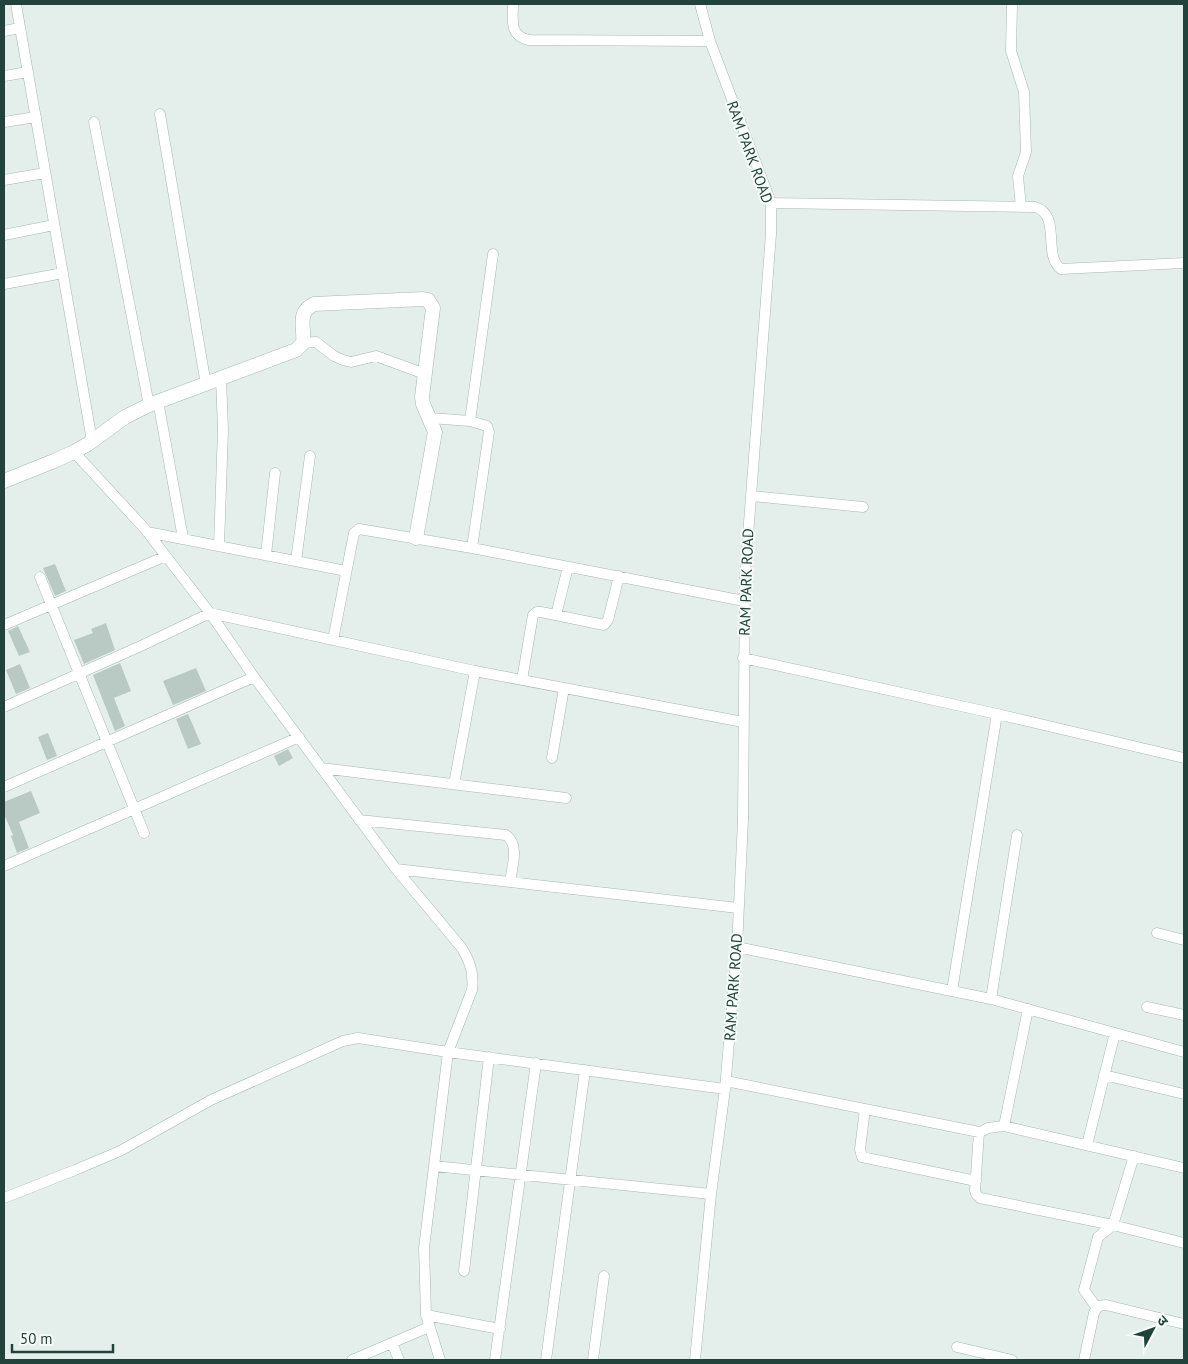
<svg xmlns="http://www.w3.org/2000/svg" width="1188" height="1364" viewBox="0 0 1188 1364" font-family="'PT Sans','Noto Sans Devanagari',sans-serif">
  <rect width="100%" height="100%" fill="#e4efeb"/>
  <path fill="#b9cac4" d="M55,564L66,591L55,596L43,568Z
    M106,623L115,650L84,664L74,640L93,633L91,629Z
    M18,626L30,652L19,656L8,631Z
    M120,663L131,691L114,698L125,726L115,731L93,675Z
    M20,664L30,688L16,694L6,670Z
    M196,668L206,691L173,705L163,681Z
    M188,714L201,744L188,749L176,719Z
    M48,733L57,756L47,760L38,737Z
    M288,749L293,758L279,766L274,756Z
    M31,791L40,813L19,822L29,848L17,853L11,836L13,835L4,814V802Z"/>
  <g fill="none" stroke-linecap="round" stroke-linejoin="round">
    <defs>
      <path id="minor" d="M16,4L92,441
        M513,4C513,20 509,36 529,40L710,41L771,203V234L745,575L743,820L737,947L725,1089L711,1194L695,1360
        M700,4L710,41
        M1012,4L1011,51L1024,92L1026,152L1018,176L1021,207
        M4,31L20,28
        M4,76L28,72
        M160,114L206,385
        M4,122L36,117
        M94,122L149,405
        M4,180L45,173
        M771,203L1035,207C1062,215 1042,255 1061,269L1184,263
        M4,235L54,225
        M4,284L63,273
        M303,343L316,342L334,356L343,360L351,362L376,356L425,374
        M158,401L183,538
        M430,418L470,421L493,254
        M470,421L487,426L489,432L472,548
        M74,452L145,529L210,613L254,677L396,869L461,947C470,961 474,973 472,990L448,1052L424,1248L426,1315L440,1360
        M751,496L863,507
        M147,532L346,571
        M219,546L223,429L221,379
        M266,555L275,473
        M296,561L310,456
        M40,577L144,833
        M556,615L568,567
        M4,625L166,556
        M333,640L354,533L359,529L472,548L744,601
        M743,658L997,714L1184,758
        M522,680L533,615L537,612H541L604,625L608,620L619,576
        M4,707L143,645L210,613L475,671L743,722
        M552,758L564,688
        M321,768L566,798
        M454,784L475,671
        M4,787L254,677
        M359,820L506,835C520,845 512,867 510,882
        M4,866L299,737
        M396,869L738,908
        M1157,933L1184,940
        M737,947L991,999L1184,1052
        M952,991L997,714
        M991,999L1017,835
        M1147,1007L1184,1015
        M1104,1075L1184,1094
        M726,1081L979,1132L975,1190L976,1194L980,1198L1113,1225L1184,1243
        M865,1109L860,1149L862,1157L976,1181
        M1004,1126L1028,1009
        M979,1133L988,1128L1004,1126L1184,1168
        M1087,1145L1115,1033
        M434,1166L711,1194
        M4,1198L75,1170L120,1151L211,1100L343,1041L358,1038L448,1052L725,1089
        M464,1271L489,1057
        M1097,1308L1084,1290L1098,1237L1113,1225L1134,1156
        M426,1315L500,1329
        M392,1343L399,1360
        M957,1347L1012,1360
        M352,1360L429,1327
        M495,1360L536,1063
        M546,1360L585,1070
        M593,1360L604,1276
        M1084,1360L1094,1313C1097,1307 1099,1305 1106,1305L1184,1324"/>
      <path id="tertiary" d="M4,481L54,461L74,452L88,444L125,417L149,405L296,350L303,343C305,327 296,313 314,304L423,299L428,300L433,308L422,397L423,404L435,432L416,538"/>
    </defs>
    <use href="#minor" stroke="#a6b8b3" stroke-width="11"/>
    <use href="#tertiary" stroke="#a6b8b3" stroke-width="15"/>
    <use href="#minor" stroke="#fff" stroke-width="10"/>
    <use href="#tertiary" stroke="#fff" stroke-width="14"/>
  </g>
  <g text-anchor="middle" dominant-baseline="central" stroke-width="4" stroke-linejoin="round" paint-order="stroke">
    <g font-size="15" fill="#22423c" stroke="#f6fbf8">
      <text transform="translate(750 152) rotate(70)">RAM PARK ROAD</text>
      <text transform="translate(746 582) rotate(-88)">RAM PARK ROAD</text>
      <text transform="translate(733 987) rotate(-86)">RAM PARK ROAD</text>
    </g>
  </g>
  <rect width="1188" height="1364" fill="none" stroke="#22423c" stroke-width="10"/>
  <g transform="translate(1153 1329) rotate(49)" stroke="#f6fbf8" stroke-width="4" paint-order="stroke">
  <path d="M0-4L9 19L0 12L-9 19Z" fill="#22423c"/>
  <text y="-8" font-size="14" font-weight="bold" text-anchor="middle" fill="#22423c">उ</text>
  </g>
  <path d="M12 1344v8h101v-8" fill="none" stroke="#22423c" stroke-width="2.5"/>
  <text x="20" y="1344" font-size="15" fill="#22423c" stroke="#f6fbf8" stroke-width="4" paint-order="stroke">50 m</text>
</svg>
